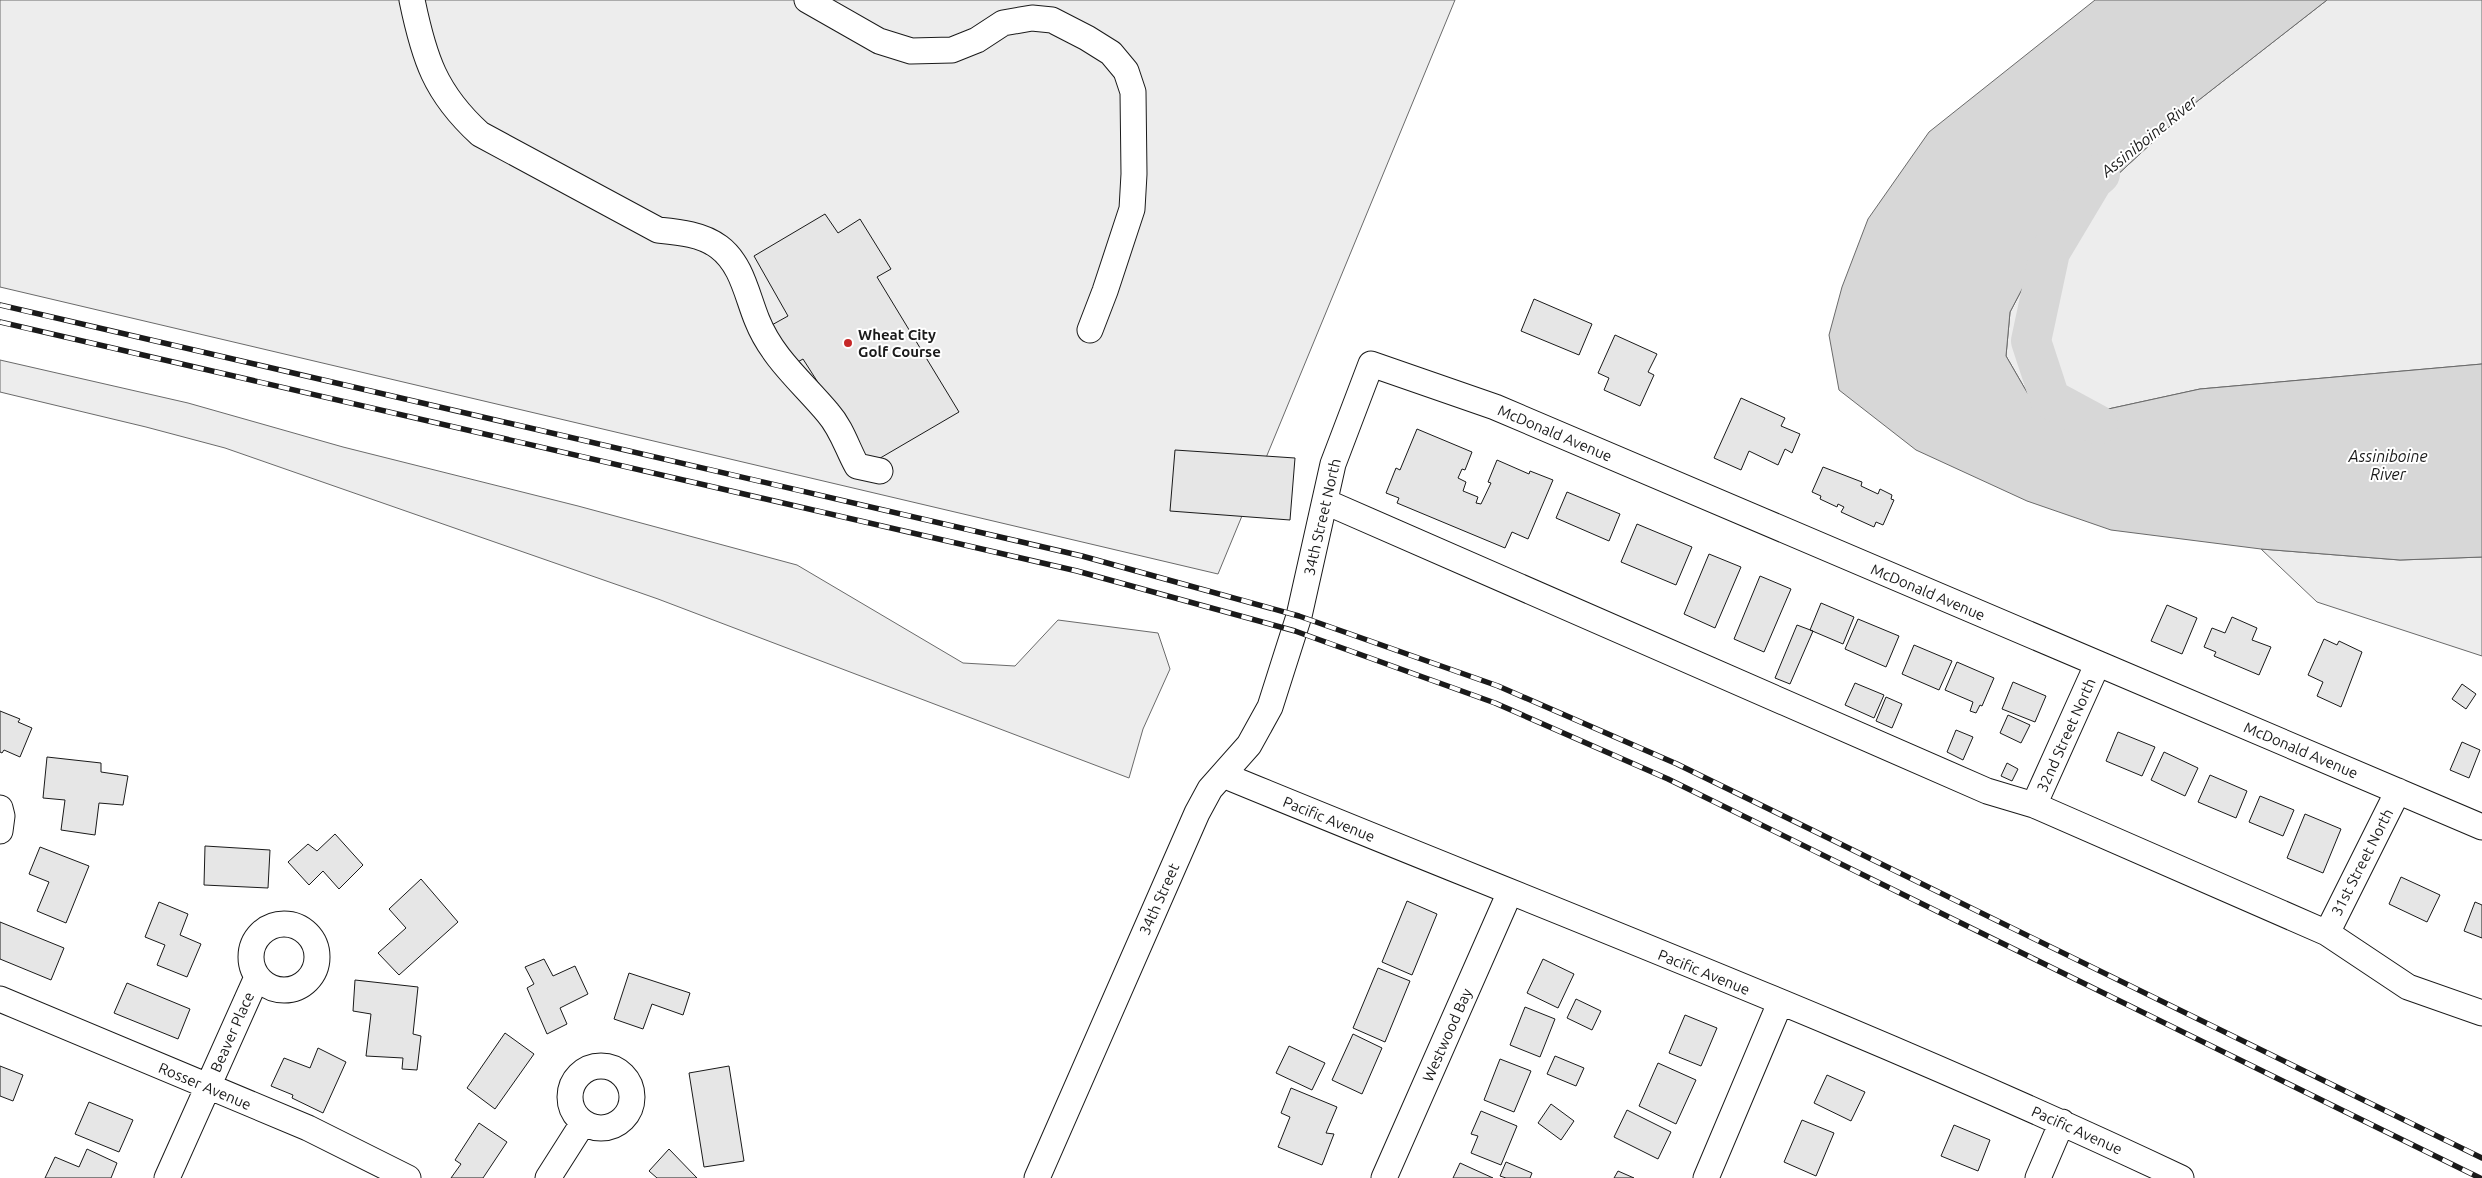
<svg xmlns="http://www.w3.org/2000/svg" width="2482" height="1178" viewBox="0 0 2482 1178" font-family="Ubuntu,sans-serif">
  <rect width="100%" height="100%" fill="#fff"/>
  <path fill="#ededed" stroke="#6a6a6a" d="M0,0H1455L1218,574L0,287Z
    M2327,0H2482V364L2200,389L2099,411L2028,394L2006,356L2010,312L2049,238L2195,103Z
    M0,360L188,403L343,447L578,506L797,565L963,663L1015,666L1058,620L1158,633L1170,669L1143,729L1129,778L658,599L225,448L146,427L0,392Z
    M2261,549L2400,560L2482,557V656L2317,602Z"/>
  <path fill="#d7d7d7" stroke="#6a6a6a" d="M2095,0H2327L2195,103L2049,238L2010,312L2006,356L2028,394L2099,411L2200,389L2482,364V557L2400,560L2261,549L2111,530L2027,501L1916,450L1839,390L1829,335L1842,287L1868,219L1929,132Z"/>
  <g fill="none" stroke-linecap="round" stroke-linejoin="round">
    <path stroke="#d7d7d7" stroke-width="40" d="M2098,425L2050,399L2031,341L2050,252L2093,180L2100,174"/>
  </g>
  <path fill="#e6e6e6" stroke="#1a1a1a" d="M825,214L838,233L860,219L891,269L877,277L959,412L870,464L803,359L794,364L770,326L788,316L754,256Z
    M1534,299L1592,324L1579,355L1521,331Z
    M1615,335L1657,354L1648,372L1654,375L1640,406L1604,390L1609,378L1598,373Z
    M1741,398L1785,418L1781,426L1800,434L1792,453L1785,449L1778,465L1749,451L1741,470L1714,458Z
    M1417,429L1472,452L1465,470L1462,469L1458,478L1466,482L1463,491L1478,497L1476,503L1481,504L1491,483L1488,482L1497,460L1529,474L1530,471L1553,480L1528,539L1512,532L1505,548L1397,503L1399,498L1386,493L1396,468L1400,470Z
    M1175,450L1295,458L1290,520L1170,511Z
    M1823,467L1862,482L1861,486L1878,494L1880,489L1892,495L1891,499L1894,500L1883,525L1876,522L1874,527L1841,512L1844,507L1838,504L1837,507L1820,499L1821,496L1812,492Z
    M1567,492L1620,514L1609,541L1556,518Z
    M1637,524L1692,547L1676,585L1621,562Z
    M1709,554L1741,567L1715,628L1684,614Z
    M1760,576L1791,589L1764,652L1734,639Z
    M1821,603L1854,617L1843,644L1810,630Z
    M2167,605L2197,618L2182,654L2151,641Z
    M2232,617L2257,628L2252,640L2271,647L2259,675L2214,656L2216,652L2204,647L2212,628L2225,633Z
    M1858,619L1899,636L1886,667L1845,649Z
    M1797,625L1813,631L1790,684L1775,678Z
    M2324,639L2337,645L2339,641L2362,652L2341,707L2317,696L2323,682L2308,675Z
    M1914,645L1952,661L1939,690L1902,674Z
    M1957,662L1994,678L1982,706L1980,705L1976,713L1970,711L1973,702L1945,690Z
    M2013,682L2046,696L2035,722L2002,709Z
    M1855,683L1884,695L1874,718L1845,705Z
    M2462,684L2476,694L2466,709L2452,699Z
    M1886,697L1902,704L1892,728L1876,721Z
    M0,711L20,719L18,722L32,728L20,757L4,750L2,753L0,752Z
    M2008,715L2030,725L2021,743L2000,733Z
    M1956,730L1973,737L1963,760L1947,752Z
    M2118,732L2155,747L2142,776L2106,761Z
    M2462,742L2480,750L2469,778L2450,770Z
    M2164,752L2198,768L2185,796L2151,780Z
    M47,757L101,763V772L128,776L123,805L99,803L95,835L61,830L65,800L43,798Z
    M2007,763L2018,769L2012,781L2001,776Z
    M2210,775L2247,791L2236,818L2198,802Z
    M2260,796L2294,810L2283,836L2249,822Z
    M2305,814L2341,829L2323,873L2287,858Z
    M335,834L363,865L339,889L323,871L309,885L288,862L308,844L317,851Z
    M205,846L270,850L268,888L204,885Z
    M40,847L89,866L66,923L37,911L49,882L29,874Z
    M2401,877L2440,895L2427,922L2389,904Z
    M421,879L458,922L399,975L378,953L406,928L389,909Z
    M1407,901L1437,914L1412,975L1382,962Z
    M159,902L188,914L180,935L201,944L187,977L157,965L165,945L145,937Z
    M2475,902L2482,905V938L2464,931Z
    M0,922L64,948L51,980L0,959Z
    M544,959L553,976L575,966L588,994L560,1008L567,1024L547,1034L527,988L534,984L525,967Z
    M1543,959L1574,974L1558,1008L1527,993Z
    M1378,968L1410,981L1385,1042L1353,1028Z
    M629,973L690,993L683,1015L652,1004L643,1029L614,1019Z
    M355,980L418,987L413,1034L421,1036L417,1070L402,1069L403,1058L366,1056L371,1014L353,1011Z
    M127,983L190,1009L178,1039L114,1013Z
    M1576,999L1601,1011L1592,1030L1567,1018Z
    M1525,1007L1555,1019L1540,1057L1510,1045Z
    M1685,1015L1717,1028L1701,1066L1669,1053Z
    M505,1033L534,1054L495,1109L467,1088Z
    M1353,1034L1382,1048L1362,1094L1332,1080Z
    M1289,1046L1325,1063L1312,1090L1276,1073Z
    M318,1048L346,1062L323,1113L292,1098L293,1095L271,1086L284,1058L310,1068Z
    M1555,1056L1584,1068L1576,1086L1547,1074Z
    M1500,1059L1531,1071L1514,1112L1484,1100Z
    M1658,1063L1696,1080L1676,1124L1639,1106Z
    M0,1066L23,1075L13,1101L0,1096Z
    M729,1066L744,1161L704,1167L689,1073Z
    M1827,1075L1865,1092L1851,1121L1814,1103Z
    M1291,1088L1337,1107L1326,1133L1334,1134L1322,1165L1278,1147L1290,1117L1281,1113Z
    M89,1102L133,1120L119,1152L75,1134Z
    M1551,1104L1574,1121L1561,1140L1538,1123Z
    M1627,1110L1671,1132L1658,1159L1614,1137Z
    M1481,1111L1517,1126L1501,1165L1471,1153L1478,1136L1471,1134Z
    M1802,1120L1834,1133L1816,1176L1784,1162Z
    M479,1123L507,1142L483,1178H451L461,1164L455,1160Z
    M1954,1125L1990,1140L1978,1171L1941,1156Z
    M87,1149L117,1163L111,1178H45L55,1157L79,1167Z
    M669,1149L697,1178H657L649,1171Z
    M1506,1162L1532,1173L1530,1178H1506L1500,1176Z
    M1460,1163L1493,1178H1453Z
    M1618,1171L1634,1178H1614Z"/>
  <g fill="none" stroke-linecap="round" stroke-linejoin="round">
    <defs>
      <path id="minor" d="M412,0C424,58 435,93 480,134L658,230C678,232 702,234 719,247C742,264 747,296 757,320C772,358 803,383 828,413C842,429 847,448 857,466L880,471
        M807,0L879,41L911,51L952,50L977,40L1003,23L1032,18L1052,20L1087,38L1111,53L1126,71L1133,92L1134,174L1132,209L1105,291L1090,330
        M1326,502L1987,791L2034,805L2327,933L2408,987L2482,1013
        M1223,775C1543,907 1868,1030 2181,1178
        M2034,805L2097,665
        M0,808L2,816L0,831
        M251 957a33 33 0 1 1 66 0a33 33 0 1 1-66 0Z
        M2327,933L2398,791
        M0,999L308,1128L408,1178
        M570 1097a31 31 0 1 1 62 0a31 31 0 1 1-62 0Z
        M167,1178L257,977
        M548,1178L583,1123
        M1037,1178L1197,813L1210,789L1249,745L1270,707L1299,616L1333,464L1371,364L1495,407L2482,827
        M1384,1178L1510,892
        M1706,1178L1780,1003
        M2038,1178L2062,1122"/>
    </defs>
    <use href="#minor" stroke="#1a1a1a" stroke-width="27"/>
    <use href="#minor" stroke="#fff" stroke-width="25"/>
    <defs>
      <path id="rail" d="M0,305L1082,556L1299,616L1498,686L1677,764L2482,1158
        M0,322L1077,571L1295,631L1495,703L1668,779L2480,1178"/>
    </defs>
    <use href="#rail" stroke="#1a1a1a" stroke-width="5.5"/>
    <use href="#rail" stroke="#fff" stroke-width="4" stroke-dasharray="11" stroke-linecap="butt"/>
  </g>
  <circle fill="#c62828" stroke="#fff" stroke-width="2" cx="848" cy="343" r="5"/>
  <g text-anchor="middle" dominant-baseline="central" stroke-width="4" stroke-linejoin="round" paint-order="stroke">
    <g font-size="15" font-weight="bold" fill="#1a1a1a" stroke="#fff" text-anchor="start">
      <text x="858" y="334">Wheat City<tspan x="858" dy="17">Golf Course</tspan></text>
    </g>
    <g font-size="15" fill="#1a1a1a" stroke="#fff">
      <text transform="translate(1555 433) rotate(23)">McDonald Avenue</text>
      <text transform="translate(1322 517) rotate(-77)">34th Street North</text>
      <text transform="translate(1928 592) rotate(23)">McDonald Avenue</text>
      <text transform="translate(2066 735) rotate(-66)">32nd Street North</text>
      <text transform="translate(2301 750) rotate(23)">McDonald Avenue</text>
      <text transform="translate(1329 819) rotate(22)">Pacific Avenue</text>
      <text transform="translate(2362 862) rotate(-63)">31st Street North</text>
      <text transform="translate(1159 899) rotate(-66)">34th Street</text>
      <text transform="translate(1704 972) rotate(22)">Pacific Avenue</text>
      <text transform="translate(232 1032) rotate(-66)">Beaver Place</text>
      <text transform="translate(1447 1035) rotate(-66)">Westwood Bay</text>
      <text transform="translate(205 1086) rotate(23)">Rosser Avenue</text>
      <text transform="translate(2077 1130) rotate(24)">Pacific Avenue</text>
    </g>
    <g font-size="16" font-style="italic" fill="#1a1a1a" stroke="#fff">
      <text transform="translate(2149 136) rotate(-39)">Assiniboine River</text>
      <text x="2388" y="456">Assiniboine<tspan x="2388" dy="18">River</tspan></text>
    </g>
  </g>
</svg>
